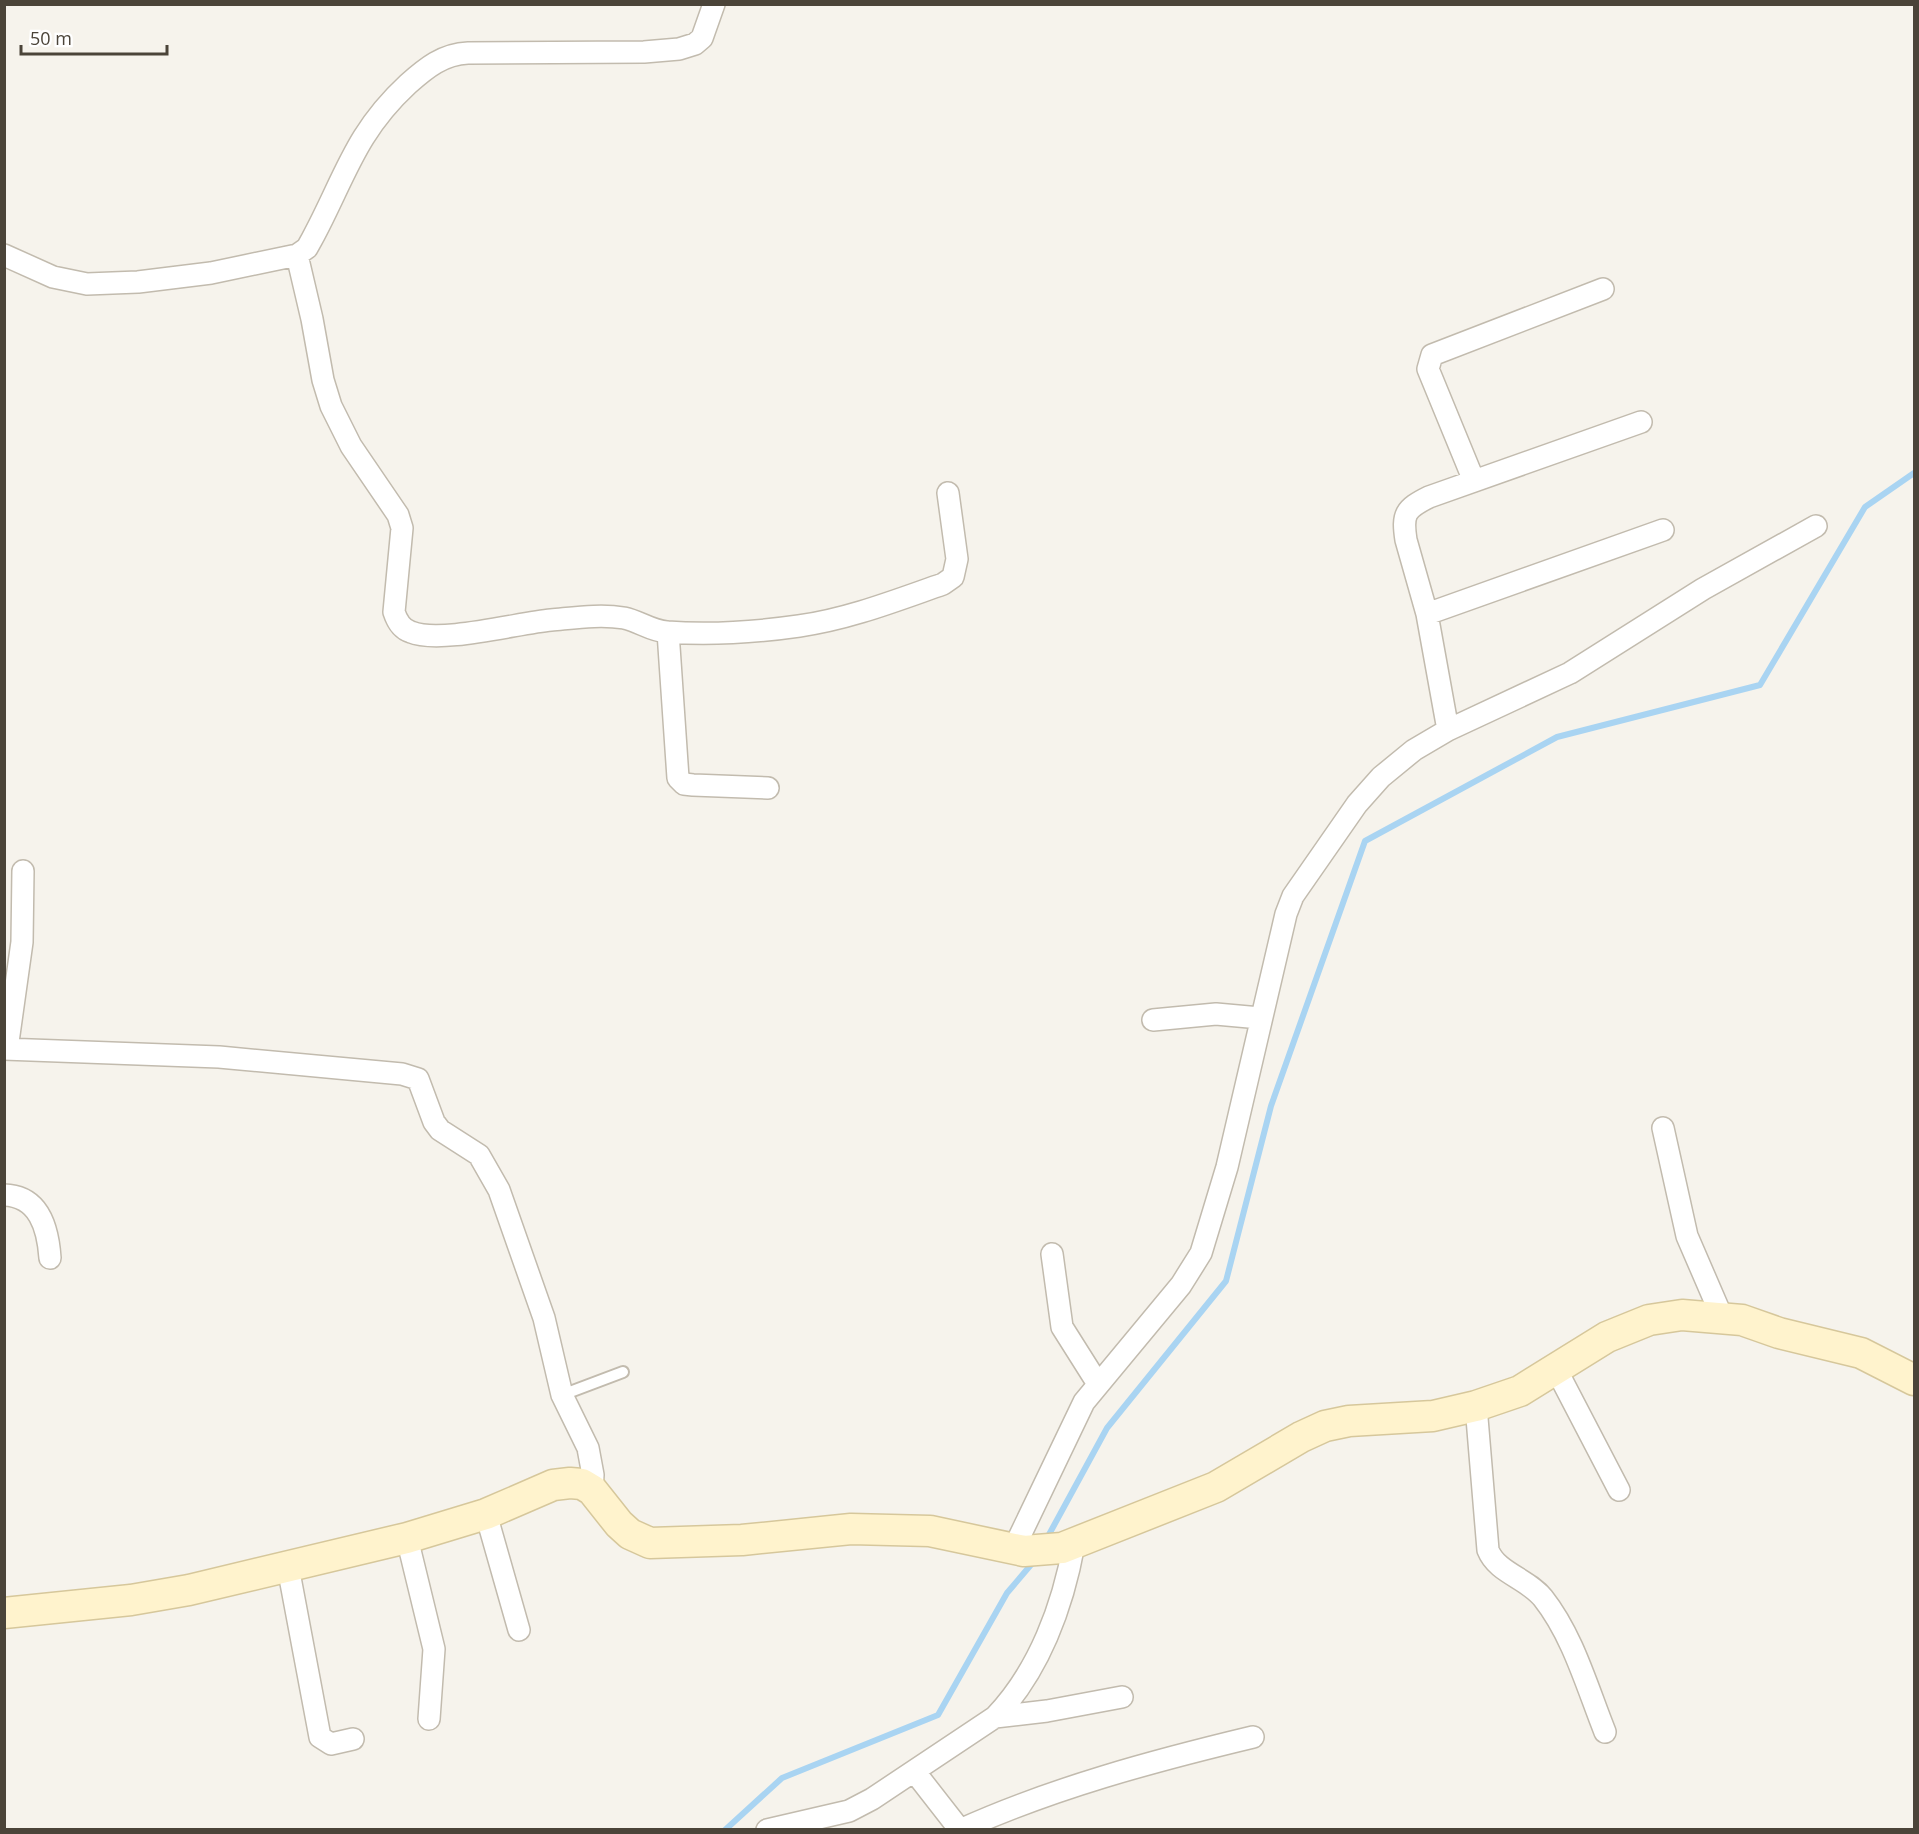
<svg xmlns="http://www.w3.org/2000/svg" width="1919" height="1834" viewBox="0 0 1919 1834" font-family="'Open Sans',sans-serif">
  <rect width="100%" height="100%" fill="#f6f3ec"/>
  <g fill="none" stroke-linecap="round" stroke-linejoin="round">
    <path stroke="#a9d4f2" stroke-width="6" d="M1046,1540L1107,1428L1226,1281L1271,1106L1365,841L1557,737L1760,685L1865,507L1914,473
      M725,1830L782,1778L938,1715L1007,1593L1035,1560"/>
    <defs>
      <path id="lane" d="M562,1395L623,1372"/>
      <path id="street" d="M4,255L53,277L87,284L138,282L211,273L297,255L307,248L312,239C345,178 354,134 408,84C426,68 443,54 468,53L644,52L679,49L695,44L702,38L714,4
        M297,255L312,319L323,380L331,406L351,446L398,515L402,528L394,612C397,621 401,629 411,632C440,644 518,623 551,620C574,618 600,614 624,618C639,621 651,631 667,632C710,635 757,632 799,626C849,619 897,600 943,584L953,577L957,559L948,493
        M1474,481L1428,369L1432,355L1603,289
        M1427,614L1663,530
        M668,632L678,778L684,784L693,785L768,788
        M1448,730L1427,614L1406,540C1402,514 1405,509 1429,497L1641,422
        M1153,1020L1216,1014L1260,1018
        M4,1049L219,1057L402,1074L418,1079L434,1122L440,1130L479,1155L499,1190L544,1318L562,1395L588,1448L593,1475L592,1490
        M7,1049L22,942L23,871
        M1663,1128L1687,1236L1722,1317
        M4,1195C39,1196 48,1228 50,1258
        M1052,1254L1062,1327L1098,1384
        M1556,1369L1619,1490
        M1476,1406L1488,1550C1497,1573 1527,1578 1543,1598C1573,1636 1587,1687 1605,1732
        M486,1514L519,1630
        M407,1538L434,1649L429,1719
        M1014,1548L1084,1402L1181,1285L1201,1253L1227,1167L1286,914L1293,896L1357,804L1381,777L1414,750L1448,730L1570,673L1703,589L1816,526
        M288,1567L320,1737L331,1744L353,1739
        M995,1717L1047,1711L1122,1697
        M914,1771L960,1830C1053,1788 1153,1761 1253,1737
        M767,1830L849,1811L872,1799L995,1717C1039,1671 1063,1606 1074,1544"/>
      <path id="secondary" d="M4,1613L131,1600L189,1590L407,1538L486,1514L553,1485L570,1483L582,1484L592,1490L619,1524L630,1534L650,1543L742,1540L851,1529L930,1531L1024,1551L1062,1548L1216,1487L1301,1437L1325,1426L1349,1421L1433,1416L1476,1406L1520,1391L1607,1337L1649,1320L1682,1315L1742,1320L1779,1333L1861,1353L1914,1380"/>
    </defs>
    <use href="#lane" stroke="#c2bbae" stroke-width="14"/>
    <use href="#street" stroke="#c2bbae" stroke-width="24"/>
    <use href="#secondary" stroke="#d6c79b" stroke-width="33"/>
    <use href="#lane" stroke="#fff" stroke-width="10"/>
    <use href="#street" stroke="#fff" stroke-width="21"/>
    <use href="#secondary" stroke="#fff3cd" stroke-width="30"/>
  </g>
  <rect width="1919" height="1834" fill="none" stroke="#4b4439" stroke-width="12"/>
  <path d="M21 45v9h146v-9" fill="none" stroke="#4b4439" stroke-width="3"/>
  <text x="30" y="45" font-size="18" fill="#4b4439" stroke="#ffffff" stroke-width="4.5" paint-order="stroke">50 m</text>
</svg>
